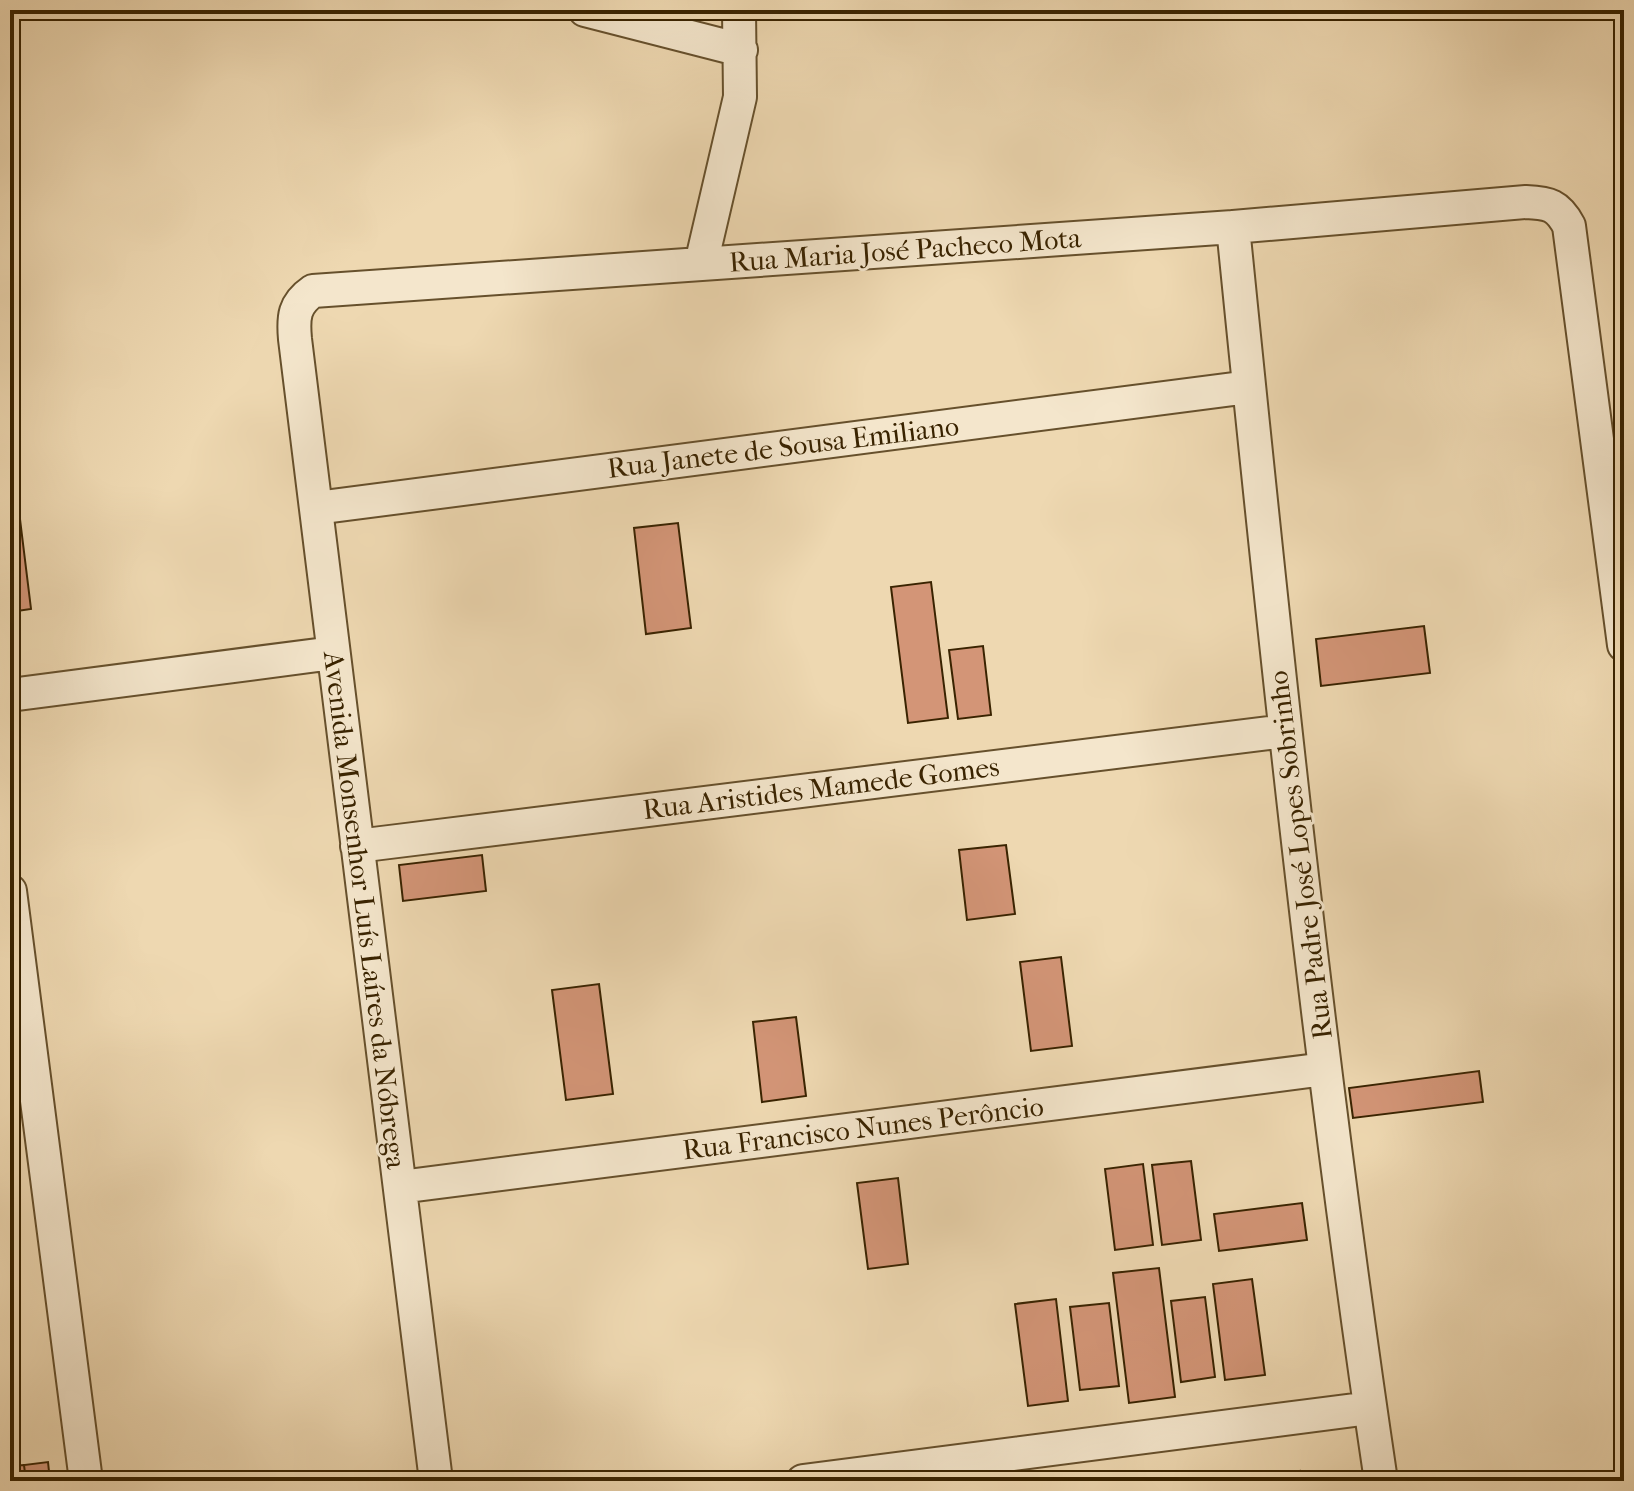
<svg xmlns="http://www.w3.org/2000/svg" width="1634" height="1491" viewBox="0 0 1634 1491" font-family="'IM FELL French Canon',serif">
  <rect width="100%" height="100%" fill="#eed8b1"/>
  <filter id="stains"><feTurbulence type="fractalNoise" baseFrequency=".0025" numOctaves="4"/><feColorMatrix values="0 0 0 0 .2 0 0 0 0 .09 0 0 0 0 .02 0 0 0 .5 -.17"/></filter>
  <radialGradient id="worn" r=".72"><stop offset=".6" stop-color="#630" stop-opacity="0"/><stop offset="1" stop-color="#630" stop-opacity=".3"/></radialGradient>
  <path fill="#d39577" stroke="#392300" stroke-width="2" d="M19,511L31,609L10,612V512Z
    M678,523L691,628L646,634L634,528Z
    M931,582L948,718L908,723L891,587Z
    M1424,626L1430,673L1321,686L1316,639Z
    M983,646L991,715L958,719L949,650Z
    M1006,845L1015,914L967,920L959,850Z
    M482,855L486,891L403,901L399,865Z
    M1061,957L1072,1046L1031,1051L1020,962Z
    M599,984L613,1094L566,1100L552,990Z
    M796,1017L806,1096L762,1102L753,1022Z
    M1479,1071L1483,1102L1353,1118L1349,1088Z
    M1191,1161L1201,1240L1162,1245L1152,1165Z
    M1143,1164L1153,1245L1115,1250L1105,1169Z
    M898,1178L908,1264L868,1269L857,1183Z
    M1302,1203L1307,1240L1219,1251L1214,1214Z
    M1159,1268L1175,1397L1129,1403L1113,1273Z
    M1252,1279L1265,1375L1225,1380L1213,1284Z
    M1205,1297L1215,1377L1181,1382L1171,1301Z
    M1056,1299L1068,1401L1028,1406L1015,1304Z
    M1109,1303L1119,1386L1080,1390L1070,1307Z
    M48,1462L50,1481H26L24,1465Z
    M24,1465L26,1481H10V1466Z
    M1300,1471L1301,1481H1267L1266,1476Z"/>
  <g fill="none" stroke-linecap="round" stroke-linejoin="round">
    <defs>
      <path id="minor" d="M585,10L741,50
        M1233,227C1275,646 1319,1064 1381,1481
        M701,264L740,97L739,10
        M316,508L1249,387
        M10,695L333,653
        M357,846L1285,731
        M10,891L86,1481
        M400,1187L1325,1069
        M436,1481L295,339C293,317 294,304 313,291L1233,227L1526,202C1549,203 1558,205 1569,226L1624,645
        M803,1481L1370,1408"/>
    </defs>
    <use href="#minor" stroke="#66502c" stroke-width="36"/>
    <use href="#minor" stroke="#f4e6cc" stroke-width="32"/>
  </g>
  <g text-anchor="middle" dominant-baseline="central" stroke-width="6" stroke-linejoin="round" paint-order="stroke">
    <g font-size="28" fill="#392300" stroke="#f4e6cc">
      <text transform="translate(905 250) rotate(-4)">Rua Maria José Pacheco Mota</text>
      <text transform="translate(783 447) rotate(-7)">Rua Janete de Sousa Emiliano</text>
      <text transform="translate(821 788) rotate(-7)">Rua Aristides Mamede Gomes</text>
      <text transform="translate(1300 855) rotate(-97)">Rua Padre José Lopes Sobrinho</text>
      <text transform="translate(365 910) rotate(83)">Avenida Monsenhor Luís Laíres da Nóbrega</text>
      <text transform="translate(863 1128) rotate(-7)">Rua Francisco Nunes Perôncio</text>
    </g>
  </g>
  <rect width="1634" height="1491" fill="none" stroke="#eed8b1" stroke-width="40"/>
  <rect x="12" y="12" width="1610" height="1467" fill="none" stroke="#392300" stroke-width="4"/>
  <rect x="20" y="20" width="1594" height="1451" fill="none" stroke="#392300" stroke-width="2"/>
  <rect width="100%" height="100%" filter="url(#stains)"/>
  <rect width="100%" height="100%" fill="url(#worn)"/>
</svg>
